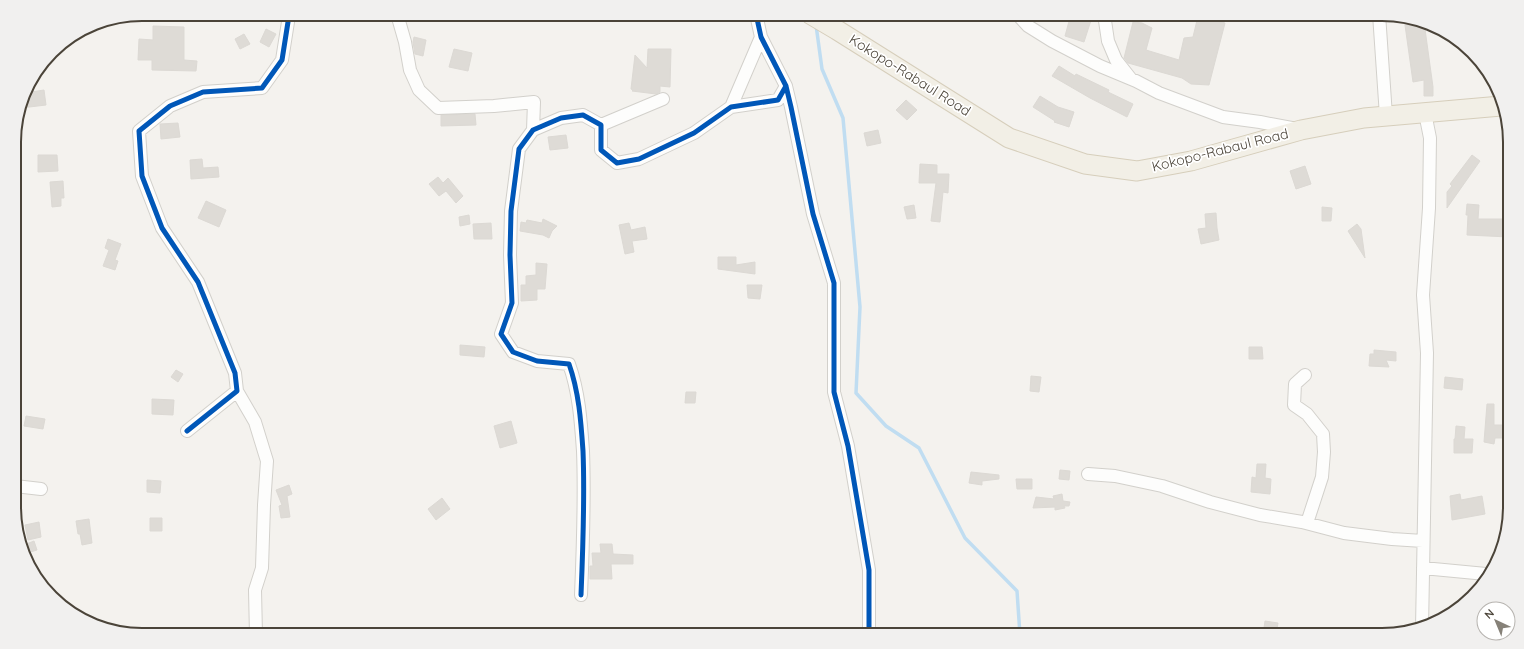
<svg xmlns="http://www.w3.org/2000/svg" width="1524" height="649" viewBox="0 0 1524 649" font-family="Quicksand,sans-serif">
  <rect width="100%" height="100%" fill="#f4f2ee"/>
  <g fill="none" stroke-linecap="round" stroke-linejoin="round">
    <path stroke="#c0ddf1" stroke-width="3.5" d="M816,25L822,69L843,118L860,307L856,393L886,426L919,448L965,538L1017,591L1020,635"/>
  </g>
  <path fill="#dedbd6" stroke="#dcd9d4" d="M1071,14H1093L1084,42L1065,36Z
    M1198,16L1225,23L1209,85L1191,84L1182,78L1128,63L1124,58L1133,22L1142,23L1152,28L1146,50L1179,60L1184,38L1193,37Z
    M1404,18L1424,22L1433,87V96H1424V80L1413,82Z
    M153,26L184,27V60L197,61L196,71L152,70V60H138L139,39L153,40Z
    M266,29L276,34L269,47L260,42Z
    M244,34L250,44L240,49L235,39Z
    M414,37L426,40L423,56L415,54L413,42Z
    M454,49L472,53L468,71L449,67Z
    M648,49H671L670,87L660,86V92L656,94L632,91L633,90L631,89L635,55L647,68Z
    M1059,66L1075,76L1076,74L1109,90L1108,92L1133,104L1127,117L1090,98L1052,76Z
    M44,90L46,105L21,108L25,93Z
    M1040,96L1058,107L1074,112L1069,127L1054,122L1055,121L1033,107Z
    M906,100L917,110L907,120L896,110Z
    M475,114L476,125L441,126V115Z
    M178,123L180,137L161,139L160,124Z
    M878,130L881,143L867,146L864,133Z
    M566,135L568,148L550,150L548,137Z
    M38,155H57L58,171L38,172Z
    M1472,155L1480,161L1447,208V192L1452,186L1450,184Z
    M202,159L203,168L218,167L219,177L191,179L190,160Z
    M920,164L937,165V174H949L948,193L943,192L940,222L931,221L936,183H919Z
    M1305,166L1311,184L1296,189L1290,171Z
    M438,177L443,183L448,178L463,196L456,203L446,191L439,196L429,184Z
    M63,181L64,198H61V206L52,207L50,182Z
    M206,201L226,210L219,227L198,218Z
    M1467,204L1479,205L1478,219H1509V237L1467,235L1468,215H1466Z
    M914,205L916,218L907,219L904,207Z
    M1322,207L1332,208L1331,221H1322Z
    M1216,213L1217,228L1219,240L1201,244L1198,229L1206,228L1205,214Z
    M469,215L470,224L460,226L459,217Z
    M543,219L557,226L552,231L549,238L543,235L520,231L521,222L526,223L527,220L542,223Z
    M491,223L492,239H474L473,224Z
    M629,223L631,230L645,227L647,239L632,241L634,252L625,254L619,225Z
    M1357,224L1361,229L1365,258L1348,231Z
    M108,239L121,244L115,260L118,261L115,270L103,266L109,250L105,248Z
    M718,257H736V265L755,262V274L718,269Z
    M536,263L547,264L545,289H537V300L521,301V285H526V276L536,275Z
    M747,285H762L760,299L748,298Z
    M460,345L485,347L484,357L460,355Z
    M1249,347H1262L1263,359H1249Z
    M1374,350L1396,352V361L1386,360L1389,367L1369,366L1370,354H1374Z
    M176,370L183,374L178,382L171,377Z
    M1031,376L1041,377L1039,392L1030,391Z
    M1445,377L1463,379L1462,390L1444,388Z
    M686,392H696L695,403H685Z
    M152,399L174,400L173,415L152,414Z
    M1487,404H1494V425H1510V438H1495L1494,444L1484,442Z
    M26,416L45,419L43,429L24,426Z
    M511,421L517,443L500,448L494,426Z
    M1456,426L1465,427L1464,439H1473L1472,453H1454V439H1455Z
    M1257,464H1266L1265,478L1271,479L1270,494L1251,492L1252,477L1256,478Z
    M1060,470L1070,471L1069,480L1059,479Z
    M971,472L999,475V479L982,481V485L969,483Z
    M1016,479H1032V489H1017Z
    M147,480L161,481L160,493L147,492Z
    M289,485L292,494L287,496L290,517L281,518L279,506L282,505L276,490Z
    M1062,494L1063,501L1070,502L1069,506H1064L1065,508L1055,510V507L1033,508L1036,497L1054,499L1053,496Z
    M1460,494L1461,500L1482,496L1485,514L1452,520L1450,496Z
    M442,498L450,509L436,520L428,509Z
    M150,518H162V531H150Z
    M89,519L92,543L82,545L80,534H78L76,521Z
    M39,522L41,537L28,540L25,525Z
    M34,541L37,550L27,553L24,545Z
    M600,544H612L613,554L633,555V564H611L612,579H590V566H593L592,553H601Z
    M1265,621L1278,623L1276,635H1263Z"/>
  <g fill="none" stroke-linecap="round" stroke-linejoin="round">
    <defs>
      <path id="street" d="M397,14L405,42L410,70L419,90L438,108L494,106L534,102L533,130
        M1017,14L1028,26L1052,41L1100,66L1136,81L1159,93L1223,117L1260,122L1297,129
        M1104,14L1108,41L1116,60L1131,79
        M1379,14L1386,116
        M786,86L791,107L813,214L834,283V392L848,446L869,570V635
        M731,107L761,37
        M601,125L663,99
        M1305,375L1295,384L1294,405L1307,414L1323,434L1324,452L1322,477L1307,523
        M237,391L255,422L267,461L264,505L262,568L255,590L256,635
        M187,431L237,391L235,373L198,282L162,228L142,176L139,131L170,106L203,92L262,88L282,60L288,22V14
        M1088,474L1115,476L1162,486L1210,502L1260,515L1302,522L1344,533L1392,539L1423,541
        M15,486L41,489
        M1423,568L1486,574
        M581,595C583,547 585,500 583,451C581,422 579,392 569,364L537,361L513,352L501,334L512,303L510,255L511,211L519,149L533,130L561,118L583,115L601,125V150L617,163L639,159L694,133L731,107L778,100L786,86L761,37L756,14
        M1422,628L1427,353L1423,295L1429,208L1430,138L1425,113"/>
      <path id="primary" d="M810,14L837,30L1009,138L1085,164L1137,171L1191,161L1301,130L1364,118L1501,106"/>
    </defs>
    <use href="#street" stroke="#d2d0cb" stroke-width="14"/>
    <use href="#primary" stroke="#d6cebb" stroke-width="21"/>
    <use href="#street" stroke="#fdfdfc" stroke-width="12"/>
    <use href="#primary" stroke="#f2efe6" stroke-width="19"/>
    <defs>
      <path id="cycleway" d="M786,86L791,107L813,214L834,283V392L848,446L869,570V635
        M187,431L237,391L235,373L198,282L162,228L142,176L139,131L170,106L203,92L262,88L282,60L288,22V14
        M581,595C583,547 585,500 583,451C581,422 579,392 569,364L537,361L513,352L501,334L512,303L510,255L511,211L519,149L533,130L561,118L583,115L601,125V150L617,163L639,159L694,133L731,107L778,100L786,86L761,37L756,14"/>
    </defs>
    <use href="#cycleway" stroke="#fff" stroke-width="8"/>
    <use href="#cycleway" stroke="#0057b8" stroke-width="5"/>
  </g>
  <g text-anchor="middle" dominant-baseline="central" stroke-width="3.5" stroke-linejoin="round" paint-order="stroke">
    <g font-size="14" fill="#4b4439" stroke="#fff">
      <text transform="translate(910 75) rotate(32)">Kokopo-Rabaul Road</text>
      <text transform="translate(1220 150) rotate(-14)">Kokopo-Rabaul Road</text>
    </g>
  </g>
  <path d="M0 0H1524V649H0ZM142 21H1382A121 121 0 0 1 1503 142V507A121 121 0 0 1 1382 628H142A121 121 0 0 1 21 507V142A121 121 0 0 1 142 21Z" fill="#f1f0ef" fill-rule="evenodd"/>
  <path fill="none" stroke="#4b4439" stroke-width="2" d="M142 21H1382A121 121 0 0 1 1503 142V507A121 121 0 0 1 1382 628H142A121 121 0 0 1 21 507V142A121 121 0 0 1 142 21Z"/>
  <g transform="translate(1496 621) rotate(316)"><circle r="19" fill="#ffffff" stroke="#b7b4b0"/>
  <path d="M0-3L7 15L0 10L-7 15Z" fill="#868178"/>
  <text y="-6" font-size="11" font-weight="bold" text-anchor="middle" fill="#4b4439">N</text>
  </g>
</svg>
